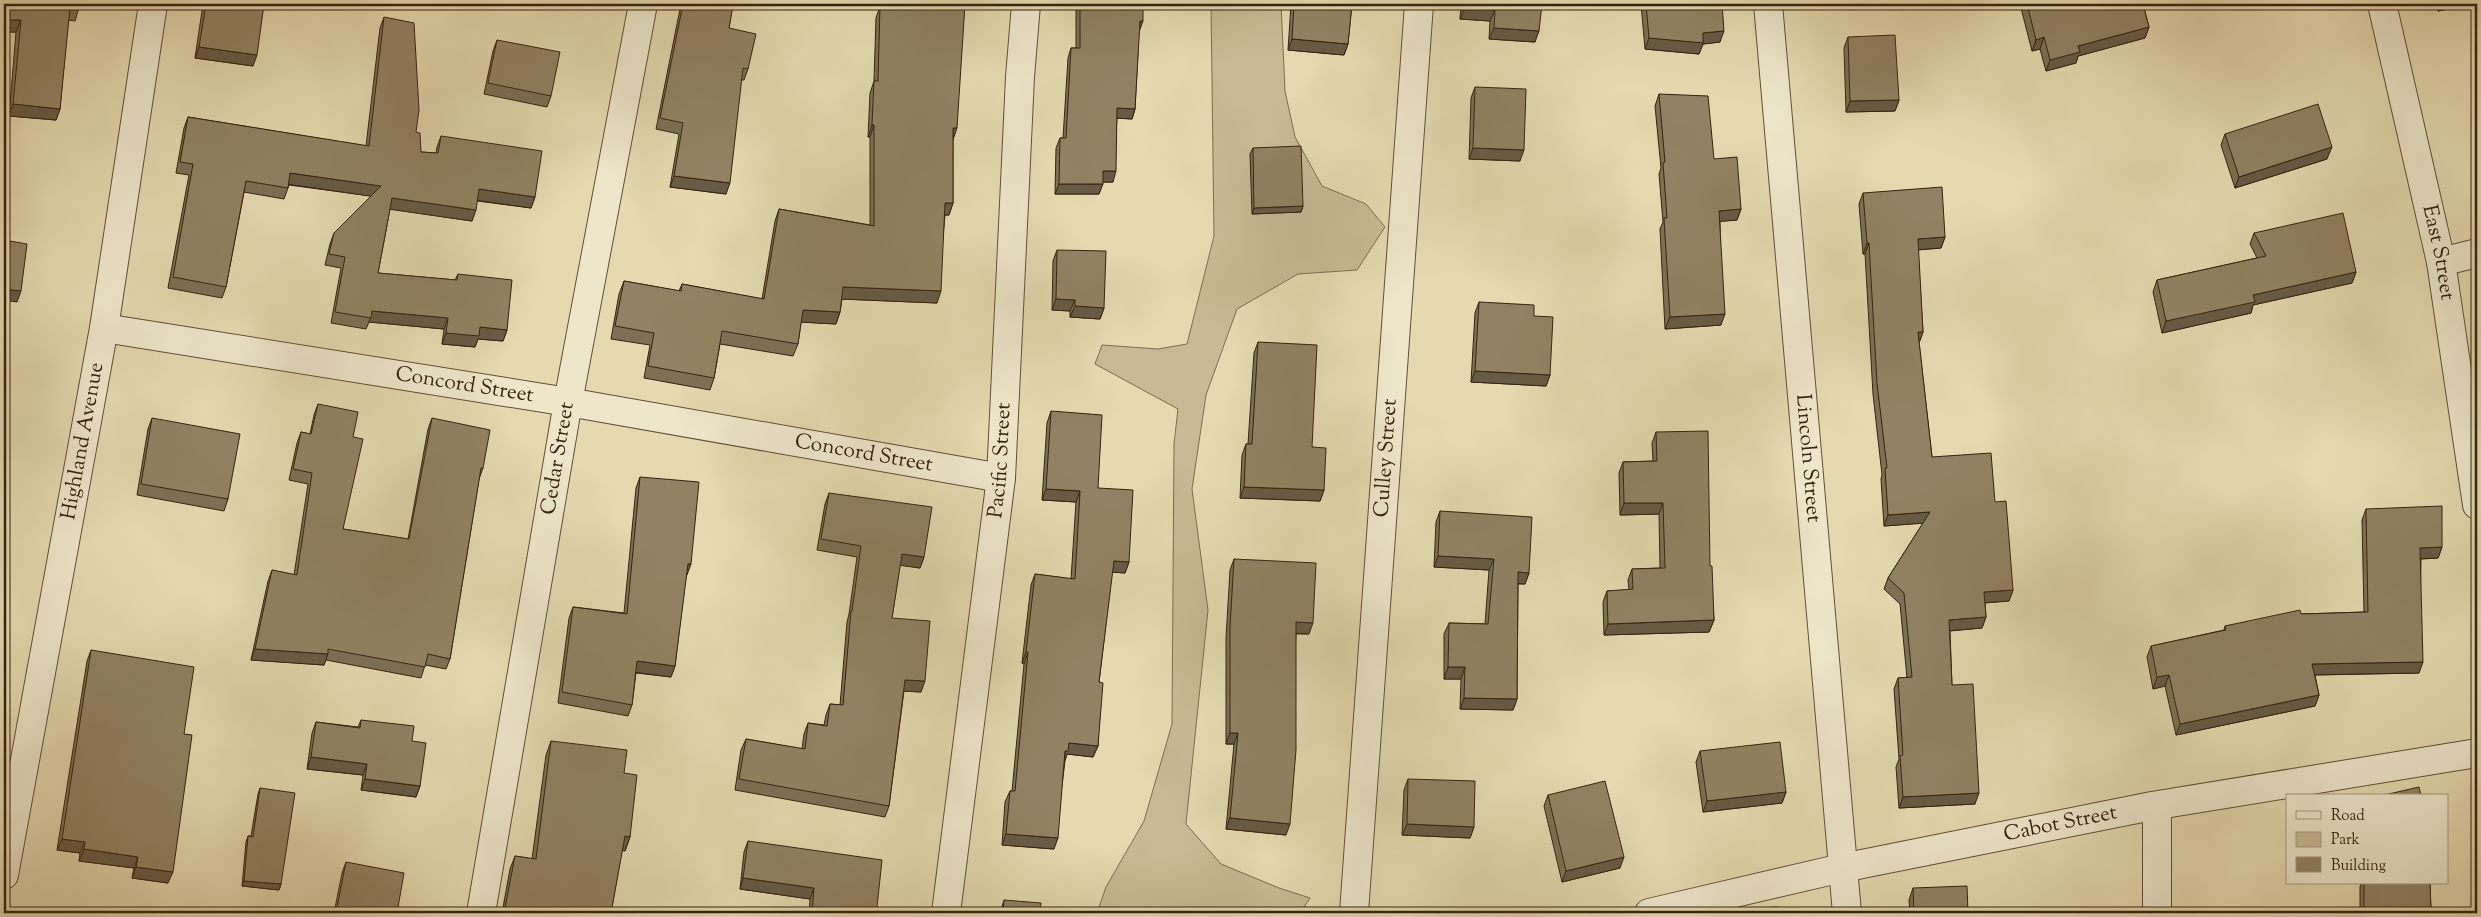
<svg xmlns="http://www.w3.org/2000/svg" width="2481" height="917" viewBox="0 0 2481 917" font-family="'Sorts Mill Goudy',serif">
  <rect width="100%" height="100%" fill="#e4d9af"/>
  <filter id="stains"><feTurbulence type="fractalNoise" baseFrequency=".004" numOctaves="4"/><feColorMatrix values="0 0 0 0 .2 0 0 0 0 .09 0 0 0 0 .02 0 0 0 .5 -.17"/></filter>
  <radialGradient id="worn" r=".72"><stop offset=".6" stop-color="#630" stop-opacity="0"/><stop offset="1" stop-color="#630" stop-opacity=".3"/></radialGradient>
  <path fill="#c7ba94" stroke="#7f6e52" d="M1211,4H1281L1285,91L1295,137L1322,186L1366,204L1385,227L1357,270L1298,274L1237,309L1206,395L1192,489L1208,610L1186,824L1221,864L1279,888L1310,898L1301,912L1097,913L1106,887L1144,821L1172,724L1174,444L1178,409L1095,364L1102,345L1158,349L1187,344L1214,236Z"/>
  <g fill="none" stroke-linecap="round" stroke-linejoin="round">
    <defs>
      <g id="minor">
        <path id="s1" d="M1768,4L1847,913"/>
        <path id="s2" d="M2382,4L2441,262L2477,505"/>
        <path d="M2441,262L2477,253"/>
        <path id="s3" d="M104,328L568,402L1001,478"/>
        <path id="s4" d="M4,875L104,328L153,4"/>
        <path id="s5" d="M481,913L568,402L643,4"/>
        <path id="s6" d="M946,913L1001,478L1020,77L1026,4"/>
        <path id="s7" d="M1354,913L1419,4"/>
        <path id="s8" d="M1649,913L1842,868L2152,806L2477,753"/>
        <path d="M2157,913V806"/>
      </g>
    </defs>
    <use href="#minor" stroke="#625038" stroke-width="30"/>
    <use href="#minor" stroke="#ede6cb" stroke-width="28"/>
  </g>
  <path fill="#7d7055" stroke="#372311" d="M4,4H80L75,21L68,20L60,109L56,120L9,116L16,32H4Z
    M203,4H264L253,66L195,58Z
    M681,4H733L729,28L748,69L744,80H741L726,194L670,187L679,134L656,129Z
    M896,4H965L953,139V203L949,215H945L937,303L842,299L840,312L836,324L801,322L798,344L793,356L720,344L714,378L710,390L644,378L650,345L611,339L619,294L624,281L679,291L682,284L762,299L775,221L779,209L870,225V137H868L870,93L874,81L876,18L880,6H896Z
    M1076,4H1143L1139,32L1135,109L1132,119L1117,118L1113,182H1103L1099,194H1055L1056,148L1060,138H1063L1068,58L1071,48H1076Z
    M1291,4H1352L1348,44L1344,55L1288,50Z
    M1461,4H1542L1535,42L1489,39L1490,21L1460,19Z
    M1641,4H1722L1720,42L1703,44L1699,54L1645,49Z
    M2020,4H2143L2149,27L2145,38L2078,56L2076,63L2046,71L2040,49L2032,51Z
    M2436,4H2477V15L2476,16L2474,4L2438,11Z
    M384,17L421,152L436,153L437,147L441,136L535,197L531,208L477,201L472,221L390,209L378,273L455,280L458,274L507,330L503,341L478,339L475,347L442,344L444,329L369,322L366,329L331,323L341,268L325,265L330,244L334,233L371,196L289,185L284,199L244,192L226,287L222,298L168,288L189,175L176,173L184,128L188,117L366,146L380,28Z
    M1848,37L1899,100L1895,111L1846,112L1844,48Z
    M497,40L551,96L547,107L484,94L493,51Z
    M1475,87L1520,161L1469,159L1471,98Z
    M1659,94L1714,159L1741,209L1737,220L1720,221L1721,325L1665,329L1660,229L1663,222L1659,174L1661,168L1655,106Z
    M2225,134L2327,159L2235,188L2221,145Z
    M1253,148L1303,206L1301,212L1252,214L1250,154Z
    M1863,193L1945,237L1941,248L1918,250L1923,332L1919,343L1932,457L1995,502L2013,590L2009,601L1985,603L1986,617L1982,628L1950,631L1952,685L1975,804L1899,808L1896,767L1899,759L1894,689L1898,678H1907L1900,604L1884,589L1888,578L1923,523L1884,526L1881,479L1882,475L1873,394L1865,254H1863L1859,204Z
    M2254,233L2356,272L2352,283L2253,305L2251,313L2162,333L2153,292L2157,280L2257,258L2250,244Z
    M1057,250L1104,308L1100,319L1070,317V311L1052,310L1053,261Z
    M1479,302L1534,316L1550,375L1546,386L1471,382L1475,313Z
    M1258,342L1312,447L1324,490L1320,501L1240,498L1242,455L1246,444H1248L1254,353Z
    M318,404L353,437L343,529L408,539L428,429L432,418L483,468L479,479L450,659L446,669L425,665L421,678L326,660L324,665L251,660L268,581L272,570L294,575L308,484L289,480L297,443L301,432L310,434L314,415Z
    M1051,411L1098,488L1129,562L1125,573L1112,572L1099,682L1098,746L1093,757L1067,754L1065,761L1054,849L1002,845L1005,802L1010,791H1012L1024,664L1022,663L1031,585L1035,574L1071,579L1076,502L1042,500L1047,423Z
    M152,418L228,499L224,511L137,495L148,429Z
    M1656,432L1710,566L1714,620L1709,632L1604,635L1603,602L1607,591L1629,590L1628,580L1632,569L1660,568L1659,514L1620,515L1619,473L1623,462L1653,461L1652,443Z
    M640,477L687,575H686L675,666L671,677L636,673L632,705L628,716L558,703L569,618L573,607L624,613L636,488Z
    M829,493L924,557L920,568L900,565L892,618L921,692L904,691L889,806L885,817L735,790L741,750L746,739L802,749L804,734L808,723L824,725L826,715L830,704L840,705L847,622L849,614L857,557L817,550L825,504Z
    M2366,509L2442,547L2438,558L2421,559L2419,673L2315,675L2319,695L2315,706L2176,735L2165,686L2153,689L2147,657L2151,646L2224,630L2225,626L2301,614L2364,612L2362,520Z
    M1440,511L1529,573L1525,584H1518L1517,699L1513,710L1460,709L1461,679H1444V634L1449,623L1485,624L1489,570L1434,567L1436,522Z
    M1234,559L1309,634H1296L1286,835L1226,829L1234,744H1226V638L1230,570Z
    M91,650L184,734L168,883L132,878L134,868L79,861L80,853L57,850L87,661Z
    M361,720L412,741L420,786L416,797L361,790L363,775L307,769L312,733L316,722L358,727Z
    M551,741L624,773L630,837L625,851L622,850L611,913H502L510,869L515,856L532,859L546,755Z
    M1700,751L1786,792L1782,803L1703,812L1696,762Z
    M1408,779L1474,827L1470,838L1402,835L1404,790Z
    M260,788L281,884L279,890L242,886L246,842L248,836H251L258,794Z
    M1548,795L1620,868L1562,882L1544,806Z
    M748,841L877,907L881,913H809L810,899L740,889L744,852Z
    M346,862L397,913H334L342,873Z
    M2361,883H2430L2431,910L2437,913H2360V887Z
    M1913,888L1968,913H1910L1909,900Z
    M1004,900L1040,913H1000Z"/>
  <path fill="#665b45" stroke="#372311" d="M554,4H569L568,6Z
    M2441,4H2474L2438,11Z
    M1464,8L1495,10L1490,21L1460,19Z
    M4,20H21L16,32H4Z
    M1140,21H1143L1139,32Z
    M2149,27L2145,38L2078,56L2076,63L2046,71L2050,60L2078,46Z
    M1494,28L1539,31L1535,42L1489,39Z
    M1724,31L1720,42L1703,44L1699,54L1645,49L1649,38Z
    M2044,37L2040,49L2032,51L2036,40Z
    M1292,39L1348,44L1344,55L1288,50Z
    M199,47L257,55L253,66L195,58Z
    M1899,100L1895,111L1846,112L1850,101Z
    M13,104L60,109L56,120L9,116Z
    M1117,108L1135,109L1132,119L1114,118Z
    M872,125H874L870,137H868Z
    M953,128H957L953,140Z
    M2332,147L2327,159L2235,188L2239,177Z
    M1473,148L1524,150L1520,161L1469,159Z
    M1103,171H1116L1113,182H1099Z
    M290,173L381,186L377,197L286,184Z
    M674,176L730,183L726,194L670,187Z
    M1059,184H1103L1099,194H1055Z
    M479,189L535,197L531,208L475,200Z
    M392,198L476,210L472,221L388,209Z
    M945,203H953L949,215H941Z
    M1303,206L1301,212L1252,214L1254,208Z
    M1741,209L1737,220L1715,222L1719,211Z
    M1945,237L1941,248L1914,250L1918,239Z
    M1867,243H1869L1865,254H1863Z
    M2356,272L2352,283L2253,305L2251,313L2162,333L2166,321L2253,295Z
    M843,287L941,291L937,303L839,299Z
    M4,289L21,291L17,302L4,300Z
    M1056,299L1075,300L1070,311L1052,310Z
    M1075,306L1104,308L1100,319L1070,317Z
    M803,310L840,312L836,324L799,322Z
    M372,311L448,318L444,329L369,322Z
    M1725,314L1721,325L1665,329L1670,317Z
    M480,327L507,330L503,341L478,339L475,347L442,344L446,333Z
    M1918,332H1923L1919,343Z
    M1475,371L1550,375L1546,386L1471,382Z
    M1244,487L1324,490L1320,501L1240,498Z
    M1046,489L1080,491L1076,502L1042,500Z
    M1624,503H1663L1659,514L1620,515Z
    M1930,512L1926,523L1884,526L1888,515Z
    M2442,547L2438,558L2416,559L2420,548Z
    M902,554L924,557L920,568L898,565Z
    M1438,556L1494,559L1489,570L1434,567Z
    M1114,561L1129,562L1125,573L1109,572Z
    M688,564H691L687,575H684Z
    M1518,572L1529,573L1525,584L1514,583Z
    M2013,590L2009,601L1980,603L1984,592Z
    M1986,617L1982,628L1945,631L1949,620Z
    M1714,620L1709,632L1604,635L1608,624Z
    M1296,622L1313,623L1309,634L1292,633Z
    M255,649L328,654L324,665L251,660Z
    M1026,652H1028L1024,664L1022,663Z
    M637,661L675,666L671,677L633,672Z
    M2423,662L2419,673L2308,675L2312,664Z
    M1448,667H1465L1461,679H1444Z
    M2169,675L2165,686L2153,689L2157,677Z
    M905,680L925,681L921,692L901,691Z
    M2319,695L2315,706L2176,735L2180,724Z
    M1464,698L1517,699L1513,710L1460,709Z
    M1230,733H1238L1234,744H1226Z
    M1069,743L1098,746L1093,757L1067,754L1064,762L1065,751Z
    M311,757L367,764L363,775L307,769Z
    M365,779L420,786L416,797L361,790Z
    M1786,792L1782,803L1703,812L1707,801Z
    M1979,793L1975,804L1899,808L1903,797Z
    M1230,818L1290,824L1286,835L1226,829Z
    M1407,824L1474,827L1470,838L1402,835Z
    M1006,834L1058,838L1054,849L1002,845Z
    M625,836L630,837L625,851L620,850Z
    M62,839L85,842L80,853L57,850Z
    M84,849L138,857L134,868L79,861Z
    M1624,857L1620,868L1562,882L1566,871Z
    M136,867L173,872L168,883L132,878Z
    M743,878L814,888L810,899L740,889Z
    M244,881L281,884L279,890L242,886Z"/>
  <path fill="#918263" stroke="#372311" d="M4,4H80L79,10L70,8L60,109L13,104L21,20H4Z
    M206,4H264L257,55L199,47Z
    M683,4H733L729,28L756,34L748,69L743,68L730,183L674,176L683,123L660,118Z
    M900,4H965L957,128H953V203H945L941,291L843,287L840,312L803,310L798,344L722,331L714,378L648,366L654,333L615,326L624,281L681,291L682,284L764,299L779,209L874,226V125H872L874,81H878L880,6H900Z
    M1080,4H1143V21H1140L1135,109L1117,108L1116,171H1103V184H1059L1060,138H1066L1071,48H1080Z
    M1294,4H1352L1348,44L1292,39Z
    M1464,4H1542L1539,31L1494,28L1495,10L1464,8Z
    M1646,4H1722L1724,31L1703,33V43L1649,38Z
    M2027,4H2143L2149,27L2078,46L2080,52L2050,60L2044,37L2036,40Z
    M384,17L414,23L419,110L416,132L420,133L421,152L438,153L441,136L542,151L535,197L479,189L476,210L392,198L378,273L457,280L458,274L512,280L507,330L480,327L479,336L446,333L448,318L372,311L371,318L335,312L345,257L329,254L334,233L381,186L290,173L288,188L246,181L226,287L173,277L193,164L180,162L188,117L369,146Z
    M1895,35L1899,100L1850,101L1848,37Z
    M497,40L560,52L551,96L488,83Z
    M1475,87L1526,89L1524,150L1473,148Z
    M1659,94L1708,96L1714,159L1737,157L1741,209L1719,211L1725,314L1670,317L1664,218H1667L1663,163L1665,162Z
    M2318,104L2332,147L2239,177L2225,134Z
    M1301,146L1303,206L1254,208L1253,148Z
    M1942,187L1945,237L1918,239L1923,332H1918L1932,457L1991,453L1995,502L2006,501L2013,590L1984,592L1986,617L1949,620L1952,685L1973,684L1979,793L1903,797L1900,756L1903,755L1898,678L1912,677L1904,593L1888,578L1930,512L1888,515L1885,468H1887L1877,383L1869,243H1867L1863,193Z
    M2343,213L2356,272L2253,295L2255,302L2166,321L2157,280L2266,256L2254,233Z
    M4,240L27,244L21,291L4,289Z
    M1057,250L1106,251L1104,308L1075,306V300L1056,299Z
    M1479,302L1534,305V316L1553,317L1550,375L1475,371Z
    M1258,342L1317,345L1312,447L1326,448L1324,490L1244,487L1246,444H1252Z
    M318,404L358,412L353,437L363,439L343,529L409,539L432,418L490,430L483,468H481L450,659L428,654L425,667L328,649V654L255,649L272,570L297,575L312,473L293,469L301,432L311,434Z
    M1051,411L1102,415L1098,488L1133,490L1129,562L1114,561L1099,682L1103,683L1098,746L1069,743L1068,751H1065L1058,838L1006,834L1010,791H1015L1028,652H1026L1035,574L1075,579L1080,491L1046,489Z
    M152,418L240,434L228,499L141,484Z
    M1708,431L1710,566H1712L1714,620L1608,624L1607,591L1633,589L1632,569L1665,568L1663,503H1624L1623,462L1657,461L1656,432Z
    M640,477L699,482L691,564H688L675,666L637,661L632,705L562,692L573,607L627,614Z
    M829,493L932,507L924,557L902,554L892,618L930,621L925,681L905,680L889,806L739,779L746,739L805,749L808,723L827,726L830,704L843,705L851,611H852L861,546L821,539Z
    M2442,506V547L2420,548L2423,662L2312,664L2319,695L2180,724L2169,675L2157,677L2151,646L2226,630L2225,626L2300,610L2301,614L2368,612L2366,509Z
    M1440,511L1532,517L1529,573L1518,572L1517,699L1464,698L1465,667H1448L1449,623L1488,624L1494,559L1438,556Z
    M1234,559L1316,563L1313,623L1296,622V750L1290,824L1230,818L1238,733H1230V627Z
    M91,650L194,667L184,734L192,735L173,872L136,867L138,857L84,849L85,842L62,839Z
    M361,720L414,726L412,741L426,743L420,786L365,779L367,764L311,757L316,722L360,728Z
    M551,741L627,750L624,773L637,775L630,837L625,836L611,913H504L515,856L536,859Z
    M1780,742L1786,792L1707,801L1700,751Z
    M1408,779L1475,781L1474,827L1407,824Z
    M1605,781L1624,857L1566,871L1548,795Z
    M2419,787L2421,796H2380Z
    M260,788L295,793L281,884L244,881L248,836L253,837Z
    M748,841L882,860L877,907L881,908V913H812L814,888L743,878Z
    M346,862L404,873L397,913H336Z
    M2364,883H2430L2431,910L2437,913H2364Z
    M1967,886L1968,913H1914L1913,888Z
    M1004,900L1041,903L1040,913H1003Z
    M1778,907L1779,913H1708V911Z"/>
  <g text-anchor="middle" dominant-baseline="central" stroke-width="4" stroke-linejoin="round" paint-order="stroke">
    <g font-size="21" fill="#372311" stroke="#ede6cb">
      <text stroke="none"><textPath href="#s2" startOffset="255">East Street</textPath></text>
      <text stroke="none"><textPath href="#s3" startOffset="365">Concord Street</textPath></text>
      <text stroke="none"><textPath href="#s4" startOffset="441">Highland Avenue</textPath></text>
      <text stroke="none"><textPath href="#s3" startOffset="770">Concord Street</textPath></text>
      <text stroke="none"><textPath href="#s5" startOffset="461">Cedar Street</textPath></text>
      <text stroke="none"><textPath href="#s7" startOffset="456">Culley Street</textPath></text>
      <text stroke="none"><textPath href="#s1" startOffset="456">Lincoln Street</textPath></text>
      <text stroke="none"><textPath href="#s6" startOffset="456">Pacific Street</textPath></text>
      <text stroke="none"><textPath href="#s8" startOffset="421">Cabot Street</textPath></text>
    </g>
  </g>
  <rect width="2481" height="917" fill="none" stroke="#e4d9af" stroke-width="20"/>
  <rect x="5" y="5" width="2471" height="907" fill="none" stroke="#372311" stroke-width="2.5"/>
  <rect x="10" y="10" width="2461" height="897" fill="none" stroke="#372311"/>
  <rect x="2286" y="794" width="162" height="90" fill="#ede6cb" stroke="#a49881"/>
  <rect x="2296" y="811" width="25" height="8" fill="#ede6cb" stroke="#a49881"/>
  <text x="2331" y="820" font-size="15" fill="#372311">Road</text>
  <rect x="2296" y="832" width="25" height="15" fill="#c7ba94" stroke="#a49881"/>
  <text x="2331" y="844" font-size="15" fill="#372311">Park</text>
  <rect x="2296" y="857" width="25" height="15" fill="#918263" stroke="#a49881"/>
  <text x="2331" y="870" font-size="15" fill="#372311">Building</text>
  <rect width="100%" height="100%" filter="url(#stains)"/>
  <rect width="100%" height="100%" fill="url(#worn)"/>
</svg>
